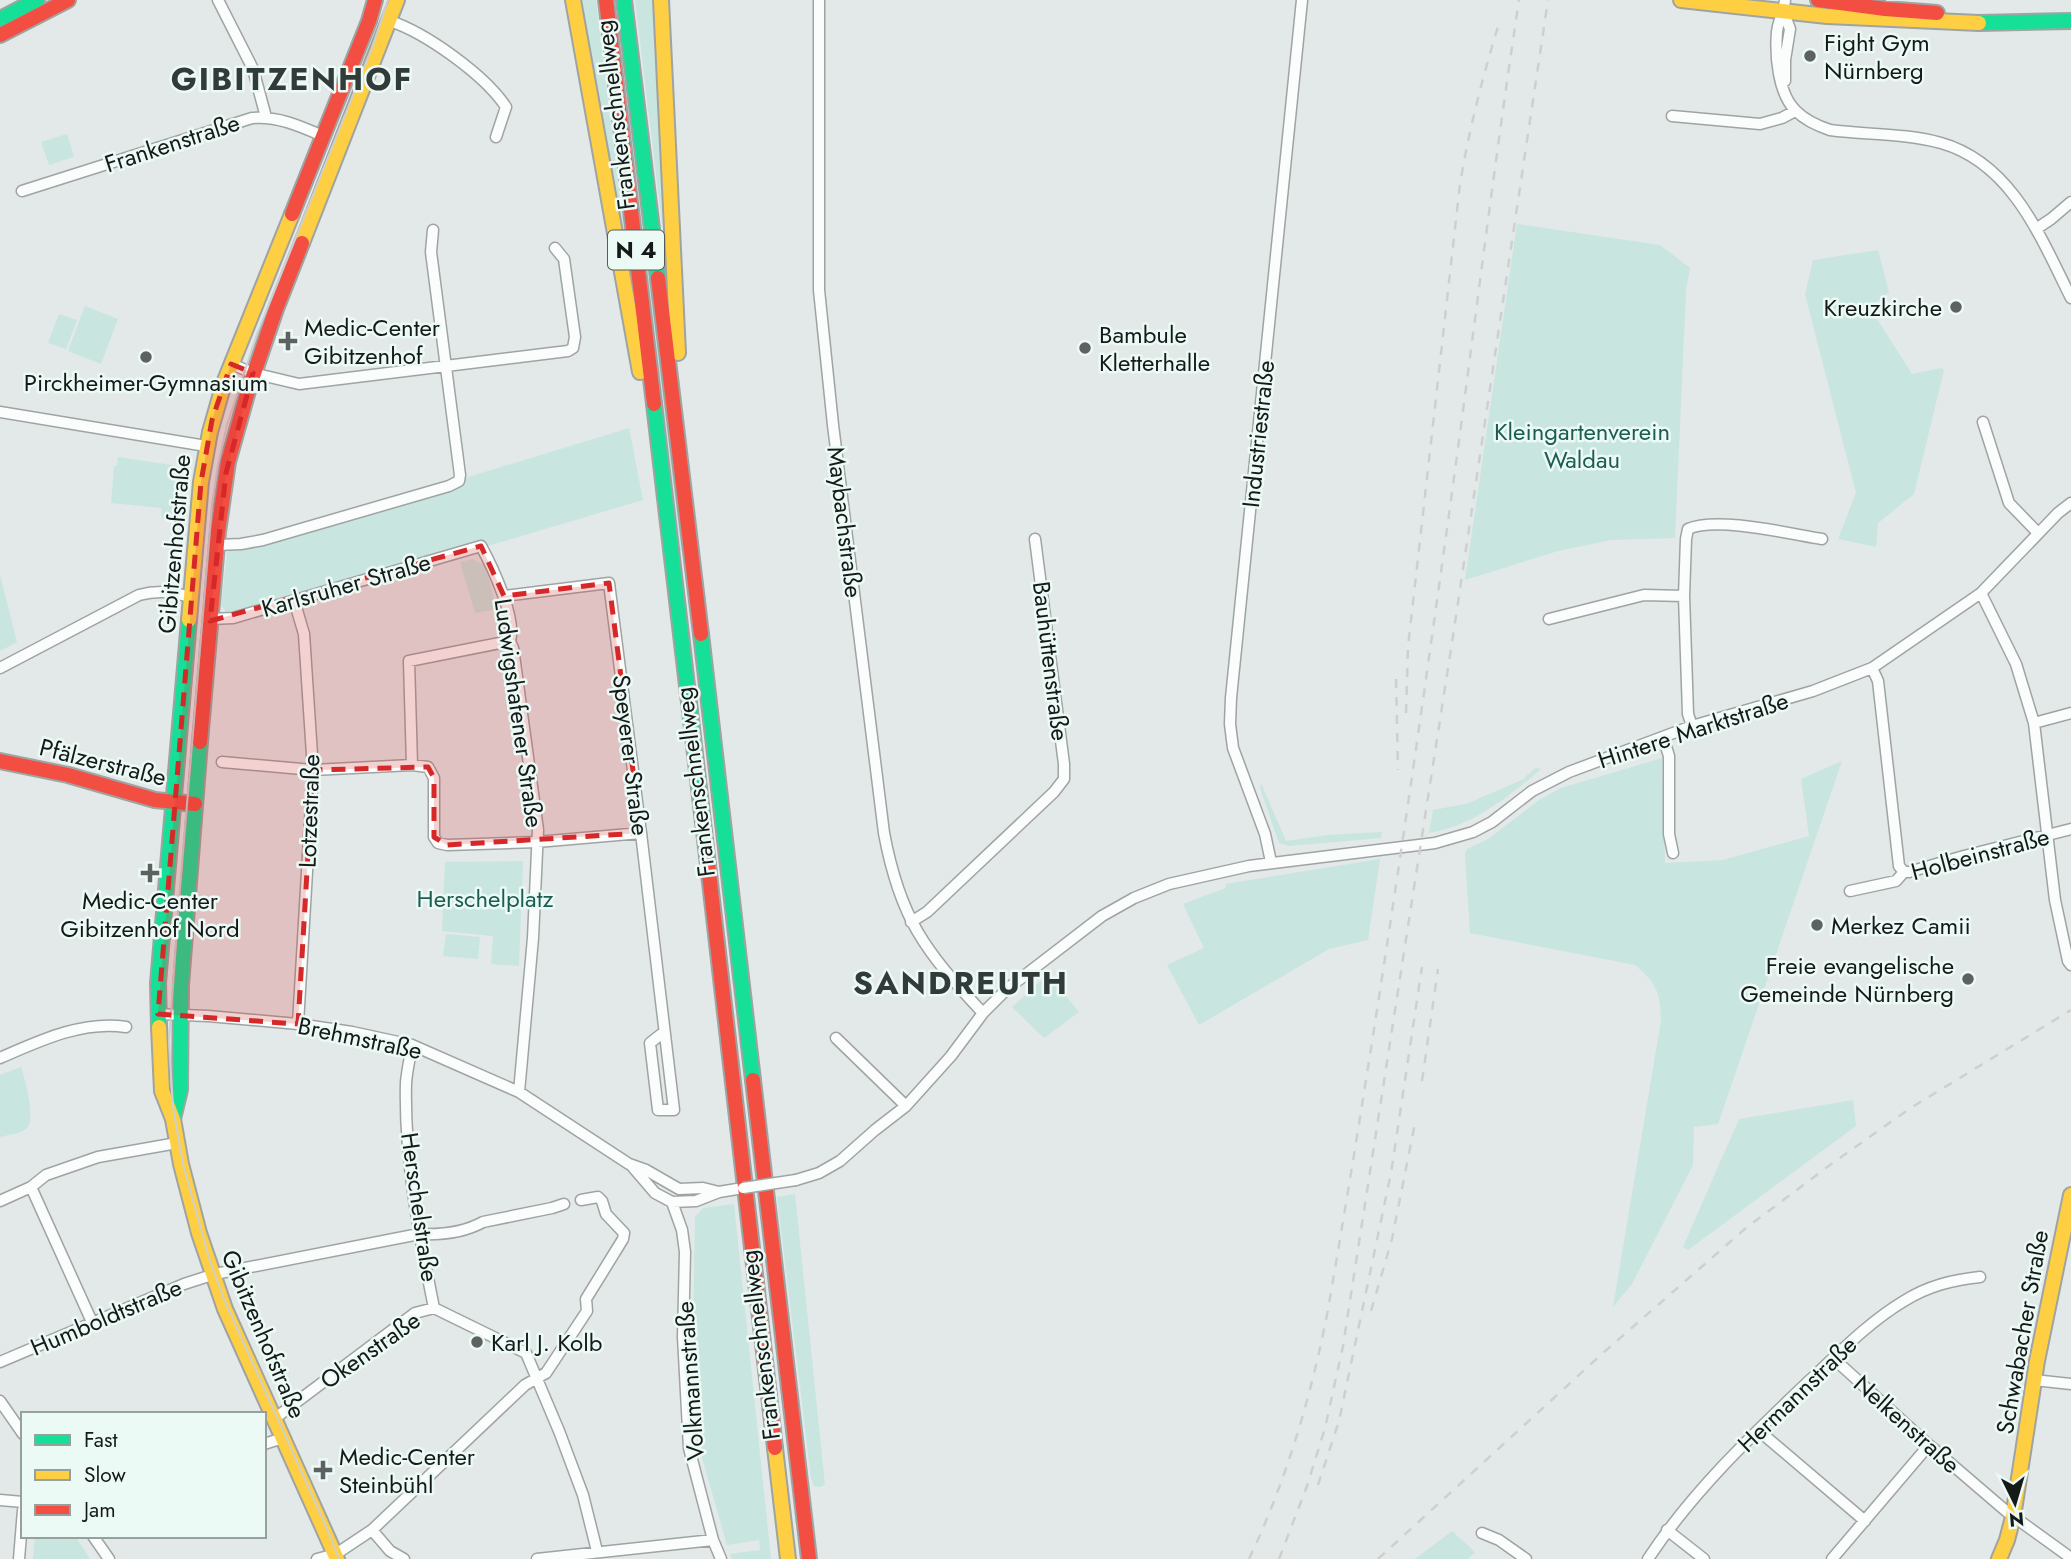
<svg xmlns="http://www.w3.org/2000/svg" width="2071" height="1559" viewBox="0 0 2071 1559" font-family="Jost,sans-serif">
  <rect width="100%" height="100%" fill="#e2e9e8"/>
  <path fill="#c9e5df" d="M578,0H596L626,246Z
    M612,0H619L685,551H678Z
    M635,0H652L663,149L664,240Z
    M67,134L74,157L49,165L41,142Z
    M1517,224L1660,245L1690,268L1686,290L1675,538L1611,540L1558,551L1465,580Z
    M1878,250L1889,292L1870,308L1912,374L1941,368L1944,370L1914,494L1878,523L1876,547L1838,539L1856,493L1805,294L1813,260Z
    M85,306L118,319L101,364L68,351Z
    M59,314L77,320L66,349L48,343Z
    M629,428L643,500L491,545L234,613L225,611L221,605L227,552L460,485L465,478Z
    M118,457L185,467L180,522L162,519L161,508L111,503L114,466H117Z
    M472,559L485,566L497,609L475,613L460,562Z
    M0,575L17,642L0,651Z
    M1662,758L1665,863L1723,860L1809,836L1801,779L1842,761L1718,1124L1694,1127L1693,1165L1632,1284L1613,1307L1661,1021C1660,991 1657,984 1635,965L1470,933L1465,854L1467,849L1488,839L1539,800L1561,788Z
    M1536,768L1541,769C1508,797 1473,826 1429,833L1433,810L1466,804L1524,779L1527,775Z
    M1261,783L1286,841L1328,835L1382,832L1381,838L1289,846L1279,843L1260,788Z
    M1380,859L1368,940L1329,949L1199,1025L1167,965L1204,948L1183,904L1226,888L1225,884Z
    M523,861L519,966L491,964L493,936L442,931L445,862Z
    M446,934L480,937L478,959L443,956Z
    M1048,974L1079,1012L1044,1038L1012,1007Z
    M21,1067C25,1079 36,1119 27,1128C20,1134 8,1135 0,1137V1075Z
    M1853,1100L1856,1126L1688,1250L1683,1247L1739,1119Z
    M795,1194L825,1485L820,1487L814,1486L811,1478L777,1197Z
    M734,1204L771,1559H732L730,1554L760,1550L759,1540L727,1545L700,1451L693,1338L695,1217L703,1208Z
    M1452,1531L1475,1552L1468,1559H1415Z
    M35,1536H75L90,1559H33Z"/>
  <g fill="none" stroke-linecap="round" stroke-linejoin="round">
    <defs>
      <path id="street" d="M218,0L253,69L266,117
        M819,0V290L833,425L884,833C900,919 925,951 983,1013
        M1785,0C1784,12 1778,21 1777,32C1775,55 1778,94 1796,111C1805,120 1818,126 1830,130C1867,135 1905,133 1941,143C2012,163 2041,238 2071,298
        M1784,13L1790,29L1785,60V81
        M390,21C426,33 485,75 506,107L496,137
        M1672,116L1760,124L1782,118L1795,111
        M22,191L252,118C278,116 300,126 323,136
        M2036,229L2051,219L2071,202
        M231,364L253,373L299,384L568,351L573,348L575,337L564,259L555,248
        M0,412L206,446
        M1983,422L2009,503L2038,533
        M217,545L241,544L263,540L449,486L459,481L460,475L431,252L433,230
        M1981,593L2016,664L2034,723L2055,900L2068,961L2071,965
        M504,596L609,583L641,833L674,1110H658L650,1043L664,1032
        M294,600L304,634L313,770L298,1024
        M210,619L233,618L481,546C492,566 517,619 510,641L513,648L538,830L533,938L519,1092
        M1549,619L1644,595L1684,596
        M0,668L139,595C157,590 174,591 192,598
        M1872,668L1878,681L1899,866L1904,872
        M2034,723L2071,713
        M1692,726L1688,714L1684,596L1686,539L1688,529C1717,516 1790,534 1822,539
        M1663,737L1669,756V834L1673,853
        M222,762L313,770L412,765L428,767L434,778V837L438,843L447,845L537,842L641,833
        M412,765L409,661L510,641
        M1271,862L1265,834L1233,748L1230,724L1231,698L1302,0
        M1850,891L1896,881L1904,872H1909L1964,856L2071,829
        M911,922L927,912L1054,792L1064,779V764L1035,539
        M158,1014L208,1016L298,1024L352,1032L412,1045L519,1092L629,1164L646,1170L679,1189L703,1188L719,1192
        M836,1038L906,1106
        M412,1045C410,1058 407,1070 406,1083C404,1159 419,1234 434,1308L526,1353L559,1431L583,1495L597,1551
        M0,1058C39,1041 83,1020 126,1027
        M631,1165L655,1193L672,1202L696,1201L719,1192L743,1188
        M796,1180L819,1173L840,1161L875,1130L906,1106L951,1056L983,1013L1007,989L1102,916L1134,898L1169,884L1249,866L1435,843L1473,832L1492,822L1532,791L1569,772L1692,726L1813,691L1872,668L1981,593L2058,513L2071,503
        M31,1187L92,1322
        M0,1201L31,1187L46,1175L98,1157L177,1143
        M672,1202L682,1230L685,1252L683,1337L689,1448L713,1540L721,1559
        M1833,1358L1929,1445L2006,1511L2071,1558
        M0,1362L184,1284L215,1274L419,1234C440,1235 465,1232 483,1222L552,1208L564,1204
        M2034,1380L2071,1384
        M0,1401L23,1434
        M274,1419L415,1313L434,1308
        M1758,1430L1865,1521
        M264,1444L283,1438
        M0,1500L23,1502
        M372,1530L390,1551L404,1559
        M1667,1530L1704,1559
        M1482,1533L1499,1540L1526,1559
        M93,1536L109,1559
        M19,1559L23,1510
        M317,1559L336,1554L372,1530L525,1385L546,1373L587,1311L586,1299L623,1239L624,1233L606,1214L602,1201L598,1197L581,1200
        M537,1559L713,1540
        M1648,1559C1692,1492 1752,1435 1810,1380C1840,1352 1869,1322 1904,1301C1928,1286 1952,1280 1980,1277
        M1832,1559L1929,1445"/>
      <path id="fast" d="M624,0L658,278
        M0,19L37,0
        M1979,23L2071,21
        M654,404L708,865
        M701,634L753,1080
        M159,1027L158,983L189,620
        M173,1119L180,1090L181,985L200,742"/>
      <path id="slow" d="M573,0L640,372
        M661,0L678,353
        M1681,0L1827,16L1979,23
        M302,243L397,0
        M189,620L201,482L210,432L224,383L292,214
        M159,1027L162,1091L173,1119L181,1164L199,1233L225,1309L337,1559
        M775,1448L788,1559
        M1999,1559L2007,1540L2013,1517L2037,1361L2071,1195"/>
      <path id="jam" d="M606,0L654,404
        M1818,0L1885,9L1937,13
        M0,35L68,0
        M292,214L369,21L375,0
        M658,278L701,634
        M200,742L218,532L228,462L248,391L276,309L302,243
        M0,761L68,775L155,800L195,804
        M708,865L775,1448
        M753,1080L809,1559"/>
    </defs>
    <use href="#street" stroke="#9fa4a3" stroke-width="13"/>
    <use href="#fast" stroke="#9fa4a3" stroke-width="18"/>
    <use href="#slow" stroke="#9fa4a3" stroke-width="18"/>
    <use href="#jam" stroke="#9fa4a3" stroke-width="18"/>
    <use href="#street" stroke="#fbfcfc" stroke-width="10"/>
    <use href="#fast" stroke="#16e098" stroke-width="14"/>
    <use href="#slow" stroke="#ffcf43" stroke-width="14"/>
    <use href="#jam" stroke="#f24e42" stroke-width="14"/>
    <path stroke="#ced0d0" stroke-width="2" d="M339,1559L329,1533L223,1297L209,1258L183,1164L173,1107L169,1042L179,900L212,505L218,465L227,425L257,334L372,48L388,0"/>
    <path stroke="#ced0d0" stroke-width="2.5" stroke-dasharray="9 9" stroke-linecap="butt" d="M1396,679L1398,770
      M1406,713L1408,647L1460,184C1469,129 1483,76 1499,23
      M1422,1081L1438,969
      M1371,1311L1392,1239L1416,1118
      M1318,1485L1339,1421L1391,1173L1422,967
      M1249,1559C1286,1481 1310,1400 1327,1315C1372,1056 1410,796 1446,536C1471,357 1492,178 1519,0
      M1279,1559L1307,1486L1325,1428L1343,1346L1453,636L1548,0
      M1378,1559L1603,1353L1746,1228L1830,1165L1909,1109L2071,1010"/>
    <defs>
      <path id="street-bridge" d="M743,1188L796,1180"/>
    </defs>
    <use href="#street-bridge" stroke="#9fa4a3" stroke-width="13" stroke-linecap="butt"/>
    <use href="#street-bridge" stroke="#fbfcfc" stroke-width="10"/>
  </g>
  <path fill="#d62828" fill-opacity="0.2" stroke="#d62828" stroke-width="5" stroke-dasharray="14 9" stroke-linejoin="round" d="M231,364L253,373L226,473L210,621L481,546L504,596L609,583L641,833L447,845L434,837V778L428,767L313,770L298,1024L158,1014L201,482L212,420Z"/>
  <g fill="#5d6261" stroke="#ecfaf6" stroke-width="2.5">
    <circle cx="1810" cy="56" r="7"/>
    <circle cx="1956" cy="307" r="7"/>
    <path d="M284.5 330.5h7v7h7v7h-7v7h-7v-7h-7v-7h7z"/>
    <circle cx="1085" cy="348" r="7"/>
    <circle cx="146" cy="357" r="7"/>
    <path d="M146.5 862.5h7v7h7v7h-7v7h-7v-7h-7v-7h7z"/>
    <circle cx="1817" cy="925" r="7"/>
    <circle cx="1968" cy="979" r="7"/>
    <circle cx="477" cy="1342" r="7"/>
    <path d="M319.5 1459.5h7v7h7v7h-7v7h-7v-7h-7v-7h7z"/>
  </g>
  <g text-anchor="middle" dominant-baseline="central" stroke-width="5" stroke-linejoin="round" paint-order="stroke">
    <rect fill="#ecfaf6" stroke="#565c5b" stroke-width="2" x="608" y="230.5" width="56" height="39" rx="5"/>
    <g font-size="23" font-weight="bold" fill="#151918">
      <text x="636" y="250">N 4</text>
    </g>
    <g font-size="24" fill="#151918" stroke="#ecfaf6" text-anchor="start">
      <text x="1824" y="42">Fight Gym<tspan x="1824" dy="28">Nürnberg</tspan></text>
      <text x="1942" y="307" text-anchor="end">Kreuzkirche</text>
      <text x="304" y="327">Medic-Center<tspan x="304" dy="28">Gibitzenhof</tspan></text>
      <text x="1099" y="334">Bambule<tspan x="1099" dy="28">Kletterhalle</tspan></text>
      <text x="146" y="382" text-anchor="middle">Pirckheimer-Gymnasium</text>
      <text x="150" y="900" text-anchor="middle">Medic-Center<tspan x="150" dy="28">Gibitzenhof Nord</tspan></text>
      <text x="1831" y="925">Merkez Camii</text>
      <text x="1954" y="965" text-anchor="end">Freie evangelische<tspan x="1954" dy="28">Gemeinde Nürnberg</tspan></text>
      <text x="491" y="1342">Karl J. Kolb</text>
      <text x="339" y="1456">Medic-Center<tspan x="339" dy="28">Steinbühl</tspan></text>
    </g>
    <g font-size="24" fill="#151918" stroke="#ecfaf6">
      <text transform="translate(615 115) rotate(-97)">Frankenschnellweg</text>
      <text transform="translate(172 143) rotate(-18)">Frankenstraße</text>
      <text transform="translate(1258 434) rotate(-84)">Industriestraße</text>
      <text transform="translate(845 522) rotate(83)">Maybachstraße</text>
      <text transform="translate(174 544) rotate(-85)">Gibitzenhofstraße</text>
      <text transform="translate(346 585) rotate(-16)">Karlsruher Straße</text>
      <text transform="translate(1051 661) rotate(83)">Bauhüttenstraße</text>
      <text transform="translate(519 713) rotate(82)">Ludwigshafener Straße</text>
      <text transform="translate(1693 730) rotate(-18)">Hintere Marktstraße</text>
      <text transform="translate(631 755) rotate(83)">Speyerer Straße</text>
      <text transform="translate(103 762) rotate(14)">Pfälzerstraße</text>
      <text transform="translate(695 782) rotate(-97)">Frankenschnellweg</text>
      <text transform="translate(309 811) rotate(-88)">Lotzestraße</text>
      <text transform="translate(1980 854) rotate(-15)">Holbeinstraße</text>
      <text transform="translate(360 1038) rotate(12)">Brehmstraße</text>
      <text transform="translate(420 1207) rotate(82)">Herschelstraße</text>
      <text transform="translate(106 1317) rotate(-23)">Humboldtstraße</text>
      <text transform="translate(2022 1332) rotate(-80)">Schwabacher Straße</text>
      <text transform="translate(264 1334) rotate(67)">Gibitzenhofstraße</text>
      <text transform="translate(760 1345) rotate(-97)">Frankenschnellweg</text>
      <text transform="translate(370 1350) rotate(-35)">Okenstraße</text>
      <text transform="translate(690 1381) rotate(-94)">Volkmannstraße</text>
      <text transform="translate(1797 1394) rotate(-44)">Hermannstraße</text>
      <text transform="translate(1907 1424) rotate(42)">Nelkenstraße</text>
    </g>
    <g font-size="24" fill="#1c5d52" stroke="#ecfaf6">
      <text x="1582" y="431">Kleingartenverein<tspan x="1582" dy="28">Waldau</tspan></text>
      <text x="485" y="898">Herschelplatz</text>
    </g>
    <g font-size="32" font-weight="bold" letter-spacing="2" fill="#313c3a" stroke="#ecfaf6">
      <text x="292" y="79">GIBITZENHOF</text>
      <text x="961" y="983">SANDREUTH</text>
    </g>
  </g>
  <rect x="21" y="1412" width="245" height="126" fill="#ecfaf6" stroke="#96a09d" stroke-width="2"/>
  <rect x="35" y="1435" width="35" height="10" fill="#16e098" stroke="#96a09d" stroke-width="2"/>
  <text x="84" y="1447" font-size="21" fill="#151918">Fast</text>
  <rect x="35" y="1470" width="35" height="10" fill="#ffcf43" stroke="#96a09d" stroke-width="2"/>
  <text x="84" y="1482" font-size="21" fill="#151918">Slow</text>
  <rect x="35" y="1505" width="35" height="10" fill="#f24e42" stroke="#96a09d" stroke-width="2"/>
  <text x="84" y="1517" font-size="21" fill="#151918">Jam</text>
  <g transform="translate(2015 1503) rotate(175)" stroke="#ecfaf6" stroke-width="5" paint-order="stroke">
  <path d="M0-5L12 26L0 18L-12 26Z" fill="#151918"/>
  <text y="-10" font-size="19" font-weight="bold" text-anchor="middle" fill="#151918">N</text>
  </g>
</svg>
